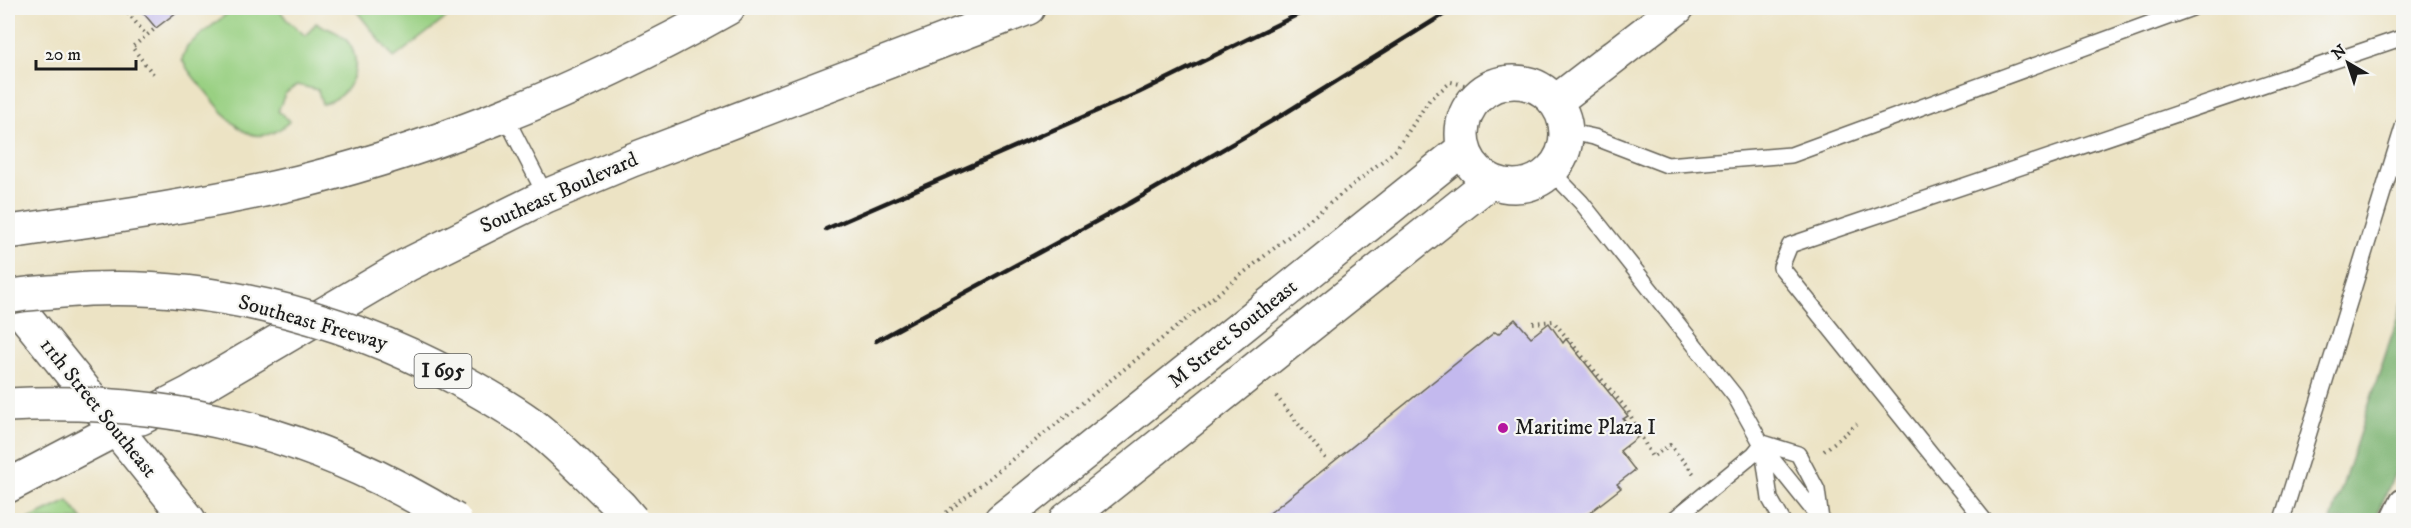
<svg xmlns="http://www.w3.org/2000/svg" width="2411" height="528" viewBox="0 0 2411 528" font-family="'IM FELL DW Pica',serif">
  <rect width="100%" height="100%" fill="#f6f6f2"/>
  <filter id="ink" filterUnits="userSpaceOnUse"><feTurbulence type="fractalNoise" baseFrequency=".0167" numOctaves="2"/><feDisplacementMap in="SourceGraphic" scale="12" xChannelSelector="R" yChannelSelector="G"/><feConvolveMatrix kernelMatrix="1 2 1 2 8 2 1 2 1" color-interpolation-filters="sRGB"/></filter>
  <filter id="wash" filterUnits="userSpaceOnUse"><feTurbulence type="fractalNoise" baseFrequency=".008" numOctaves="4" result="noise"/><feDisplacementMap in="SourceGraphic" scale="24" xChannelSelector="R" yChannelSelector="G"/><feGaussianBlur stdDeviation="1.35" result="paint"/><feColorMatrix in="noise" values="0 0 0 0 0 0 0 0 0 0 0 0 0 0 0 0 0 1.4 0 .05"/><feComposite in="paint" operator="in"/></filter>
  <g filter="url(#wash)">
    <rect width="100%" height="100%" fill="#ece3c4"/>
    <path fill="#99d082" stroke="#5a764f" stroke-width="1.5" d="M234,8H278L287,20L306,36L316,23C327,29 339,31 348,42C366,66 349,99 322,104L318,90L297,85L285,94L278,111L290,121C253,156 230,121 207,93C199,83 187,72 182,59L187,46Z
      M354,8H459L394,58Z
      M68,501L83,520H27Z"/>
    <path fill="#7ab270" stroke="#4b6746" stroke-width="1.5" d="M2403,301V454L2375,520H2331Z"/>
    <g id="blocks">
      <path fill="#c3b9ee" d="M139,8H182L156,28Z
        M1515,319L1531,337L1549,323L1563,343L1566,339L1628,416L1623,419L1638,437L1620,451L1635,470L1617,484L1621,488L1580,520H1261L1495,332L1498,334Z"/>
    </g>
  </g>
  <g filter="url(#ink)">
    <use href="#blocks" fill-opacity="0" stroke="#656257" stroke-width="1.5"/>
    <g fill="none" stroke-linecap="round" stroke-linejoin="round">
      <defs>
        <path id="service" d="M505,116L546,196
          M1566,131L1594,137L1667,165L1791,155L2192,8
          M1551,171L1581,202L1735,396L1765,450L1821,520
          M1763,443L1798,454L1817,490L1821,520
          M1763,449L1770,499L1782,520
          M1673,520L1754,454L1763,443
          M1984,520L1781,267L1790,245L2404,37
          M2282,520L2404,124"/>
        <path id="minor" d="M2396,520L2404,503"/>
        <path id="tertiary" d="M1462 134a52 52 0 1 1 104 0a52 52 0 1 1-104 0Z
          M1555,102L1677,8
          M1001,520L1464,148
          M1066,520L1491,181"/>
        <path id="primary" d="M8,232C105,218 204,205 299,182C450,144 593,84 728,8
          M8,295L189,520
          M141,418L190,393L407,265L546,196L632,160L1028,8"/>
        <path id="motorway" d="M8,486L115,430"/>
      </defs>
      <use href="#service" stroke="#656257" stroke-width="18"/>
      <use href="#minor" stroke="#656257" stroke-width="32"/>
      <use href="#tertiary" stroke="#656257" stroke-width="36"/>
      <use href="#primary" stroke="#656257" stroke-width="36"/>
      <use href="#motorway" stroke="#656257" stroke-width="36"/>
      <path stroke="#656257" stroke-width="4" stroke-dasharray="1.5 4.5" stroke-linecap="butt" d="M124,8L146,35
        M153,74L132,47L156,28
        M1533,323L1553,321L1628,411L1652,457L1670,445L1694,474
        M1276,396L1327,460
        M1824,451L1857,424
        M937,520L1396,150L1430,99L1451,82L1486,90"/>
      <use href="#service" stroke="#fff" stroke-width="15"/>
      <use href="#minor" stroke="#fff" stroke-width="28"/>
      <use href="#tertiary" stroke="#fff" stroke-width="33"/>
      <use href="#primary" stroke="#fff" stroke-width="33"/>
      <use href="#motorway" stroke="#fff" stroke-width="33"/>
      <path stroke="#1c1c1c" stroke-width="4.5" d="M826,229L1138,93L1311,8
        M876,341L1130,203L1282,115L1454,8"/>
      <defs>
        <path id="motorway-bridge" d="M8,297C25,293 44,293 62,291C198,279 336,313 456,378C481,392 507,406 530,423C562,447 591,479 620,506L632,520
          M8,405C172,396 315,433 455,520"/>
      </defs>
      <use href="#motorway-bridge" stroke="#656257" stroke-width="36" stroke-linecap="butt"/>
      <use href="#motorway-bridge" stroke="#fff" stroke-width="33"/>
    </g>
  </g>
  <circle fill="#b5179e" stroke="#f6f6f2" stroke-width="2" cx="1503" cy="428" r="6"/>
  <g text-anchor="middle" dominant-baseline="central" stroke-width="4.5" stroke-linejoin="round" paint-order="stroke">
    <rect fill="#f6f6f2" stroke="#5d5d5c" stroke-width="1.5" x="414.5" y="354" width="57" height="34" rx="4.5"/>
    <g font-size="20" font-weight="bold" fill="#1c1c1c">
      <text x="443" y="371">I 695</text>
    </g>
    <g font-size="21" fill="#1c1c1c" stroke="#f6f6f2">
      <text transform="translate(559 193) rotate(-24)">Southeast Boulevard</text>
      <text transform="translate(313 323) rotate(16)">Southeast Freeway</text>
      <text transform="translate(1233 334) rotate(-39)">M Street Southeast</text>
      <text transform="translate(98 408) rotate(51)">11th Street Southeast</text>
    </g>
    <g font-size="21" fill="#1c1c1c" stroke="#f6f6f2" text-anchor="start">
      <text x="1515" y="428">Maritime Plaza I</text>
    </g>
  </g>
  <rect width="2411" height="528" fill="none" stroke="#f6f6f2" stroke-width="30"/>
  <g transform="translate(2348 63) rotate(321)" stroke="#f6f6f2" stroke-width="4.5" paint-order="stroke">
  <path d="M0-4.5L10 22L0 15L-10 22Z" fill="#1c1c1c"/>
  <text y="-9" font-size="16" font-weight="bold" text-anchor="middle" fill="#1c1c1c">N</text>
  </g>
  <path d="M36 60v9h100v-9" fill="none" stroke="#1c1c1c" stroke-width="3"/>
  <text x="45" y="60" font-size="18" fill="#1c1c1c" stroke="#f6f6f2" stroke-width="4.5" paint-order="stroke">20 m</text>
</svg>
